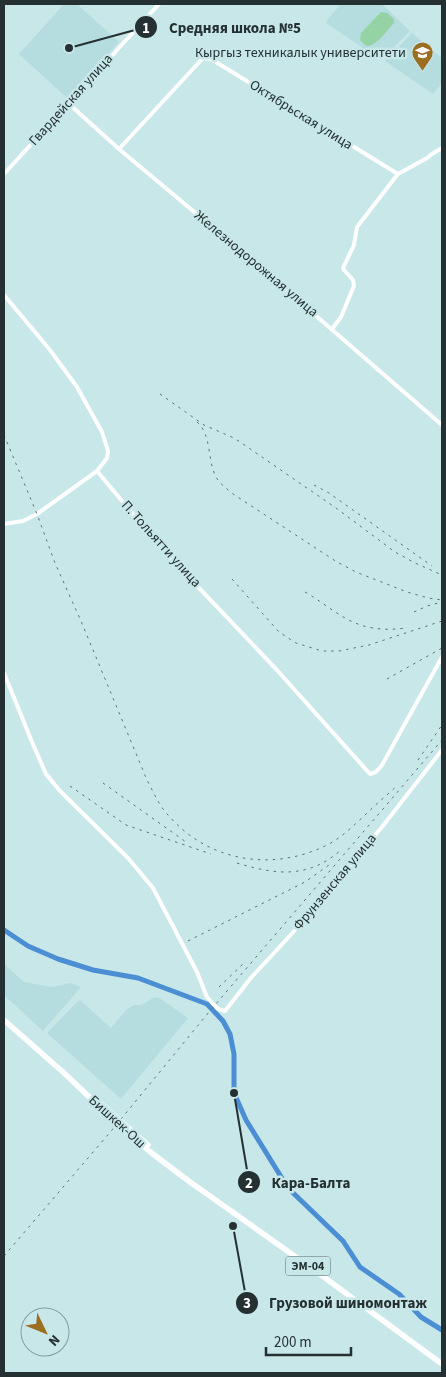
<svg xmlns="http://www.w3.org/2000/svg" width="446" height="1377" viewBox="0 0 446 1377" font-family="'Source Sans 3',sans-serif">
  <rect width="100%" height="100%" fill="#c8e7e9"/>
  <path fill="#b5dde0" d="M64,4H77L119,42L68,99L19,54Z
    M341,4H382L410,31L381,60L326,23L328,19Z
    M412,33L442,58V83L433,94L385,61Z
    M4,964L24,982L52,987L70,983L81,987L43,1031L4,995Z
    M158,997L188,1018L121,1099L47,1033L76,1003L80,1000L111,1028L127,1009L134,1005H141L153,998Z"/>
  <path fill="#96d3a4" d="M381,12L387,13L394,19V23C388,29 376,47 367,46C365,45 362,42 360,40L361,33Z"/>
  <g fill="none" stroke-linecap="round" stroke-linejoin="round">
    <path stroke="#4c8ed3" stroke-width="5" d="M4,930L28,946L58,959L93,970L138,978L207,1004L223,1021L230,1034L234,1054V1093L246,1120L288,1188L343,1241L360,1267L399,1294L421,1317L442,1330"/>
    <path stroke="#fff" stroke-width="4" d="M69,104L119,149L247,256L442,425
      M119,149L203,58L211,59L398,174
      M4,174L159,4
      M4,295L50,350L77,387L102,432L108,451L107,458L97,471L162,549L276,669L370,774L376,772L382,765L442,657
      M332,329L341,317L354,286L353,280L344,270L343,268L354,245L357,227L394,179L398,174L427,158L432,154L442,148
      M4,524L23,521L37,514L97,471
      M4,673L32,742L46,774L60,791L128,858L153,888L197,972L207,997L218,1009L225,1011L250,979L297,928L382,827L442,750"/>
    <path stroke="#fff" stroke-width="5.5" d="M4,1020L64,1073L121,1127L149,1151L190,1182L313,1269L442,1364
      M100,1103L148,1145"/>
    <path stroke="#5f7273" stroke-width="1" stroke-dasharray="2.5 5" stroke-linecap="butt" d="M160,394L204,425L234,438L243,444L336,508L395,552L415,563L442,575
      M197,422C212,435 207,460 216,477C220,484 226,488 233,494L337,562L356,572L407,592L428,598L442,600
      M4,435L37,514L55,563L81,621L147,780C154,793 159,806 169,816C208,861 271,872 325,846C340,839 352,827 364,816C375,805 387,795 398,785
      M314,485L329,493L432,566
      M232,579L279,632L296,643L322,651H339L369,645L442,621
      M305,592C319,600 331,610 345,618C364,629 384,631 406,628
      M414,612L427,606L442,602
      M387,679L442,648
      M418,760L442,725
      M103,783L186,842
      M70,786L126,825L211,854
      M237,863C276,875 309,879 342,849
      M188,941L305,882L329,865
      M219,987L244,963
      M4,1256L112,1130L209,1012L442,740"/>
  </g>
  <defs>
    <symbol id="university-pin" viewBox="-11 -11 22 30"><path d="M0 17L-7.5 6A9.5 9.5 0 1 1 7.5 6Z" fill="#9c6e1f" stroke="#c8e7e9"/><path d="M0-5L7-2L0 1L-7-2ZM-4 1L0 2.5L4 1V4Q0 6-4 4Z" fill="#fff"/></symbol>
  </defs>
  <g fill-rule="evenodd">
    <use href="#university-pin" x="410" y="40" width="25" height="34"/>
  </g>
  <g text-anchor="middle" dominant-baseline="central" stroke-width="5" stroke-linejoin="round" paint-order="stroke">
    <rect fill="#c8e7e9" stroke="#556768" stroke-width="1" x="285.5" y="1256.5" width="45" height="19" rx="4"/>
    <g font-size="12" font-weight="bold" fill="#243031">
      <text x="308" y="1266">ЭМ-04</text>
    </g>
    <g font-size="14" fill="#243031" stroke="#c8e7e9" text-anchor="end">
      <text x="406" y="53">Кыргыз техникалык университети</text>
    </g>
    <g font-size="14" fill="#243031" stroke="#c8e7e9">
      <text transform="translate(71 100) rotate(-48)">Гвардейская улица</text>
      <text transform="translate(301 115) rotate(32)">Октябрьская улица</text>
      <text transform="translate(256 264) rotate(40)">Железнодорожная улица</text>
      <text transform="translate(161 544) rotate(48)">П. Тольятти улица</text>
      <text transform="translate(335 882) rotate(-50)">Фрунзенская улица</text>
      <text transform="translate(117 1122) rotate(42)">Бишкек-Ош</text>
    </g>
  </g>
  <path fill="none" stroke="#243031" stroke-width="2" d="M69 48L146 27M234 1093L249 1182M233 1226L247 1303"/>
  <g fill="#243031" stroke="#c8e7e9" stroke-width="2">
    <circle cx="69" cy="48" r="5"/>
    <circle cx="234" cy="1093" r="5"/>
    <circle cx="233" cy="1226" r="5"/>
    <circle cx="146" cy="27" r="12"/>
    <circle cx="249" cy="1182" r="12"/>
    <circle cx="247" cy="1303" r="12"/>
  </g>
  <g font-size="15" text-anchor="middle" font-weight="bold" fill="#fff">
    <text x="146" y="33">1</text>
    <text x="249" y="1188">2</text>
    <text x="247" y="1308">3</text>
  </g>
  <g font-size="15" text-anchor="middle" font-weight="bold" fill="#243031" stroke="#c8e7e9" stroke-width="5" stroke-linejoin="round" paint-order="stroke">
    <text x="235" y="33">Средняя школа №5</text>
    <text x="311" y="1188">Кара-Балта</text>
    <text x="348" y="1308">Грузовой шиномонтаж</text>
  </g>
  <rect width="446" height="1377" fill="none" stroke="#243031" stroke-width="10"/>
  <g transform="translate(45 1332) rotate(133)"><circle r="24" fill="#c8e7e9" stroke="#869e9f"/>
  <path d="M0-4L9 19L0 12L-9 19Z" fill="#9c6e1f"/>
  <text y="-8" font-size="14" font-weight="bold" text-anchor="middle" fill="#243031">N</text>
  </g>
  <path d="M266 1347v8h85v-8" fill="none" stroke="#243031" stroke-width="2.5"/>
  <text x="274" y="1347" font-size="15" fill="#243031" stroke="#c8e7e9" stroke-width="4" paint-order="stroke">200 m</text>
</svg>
